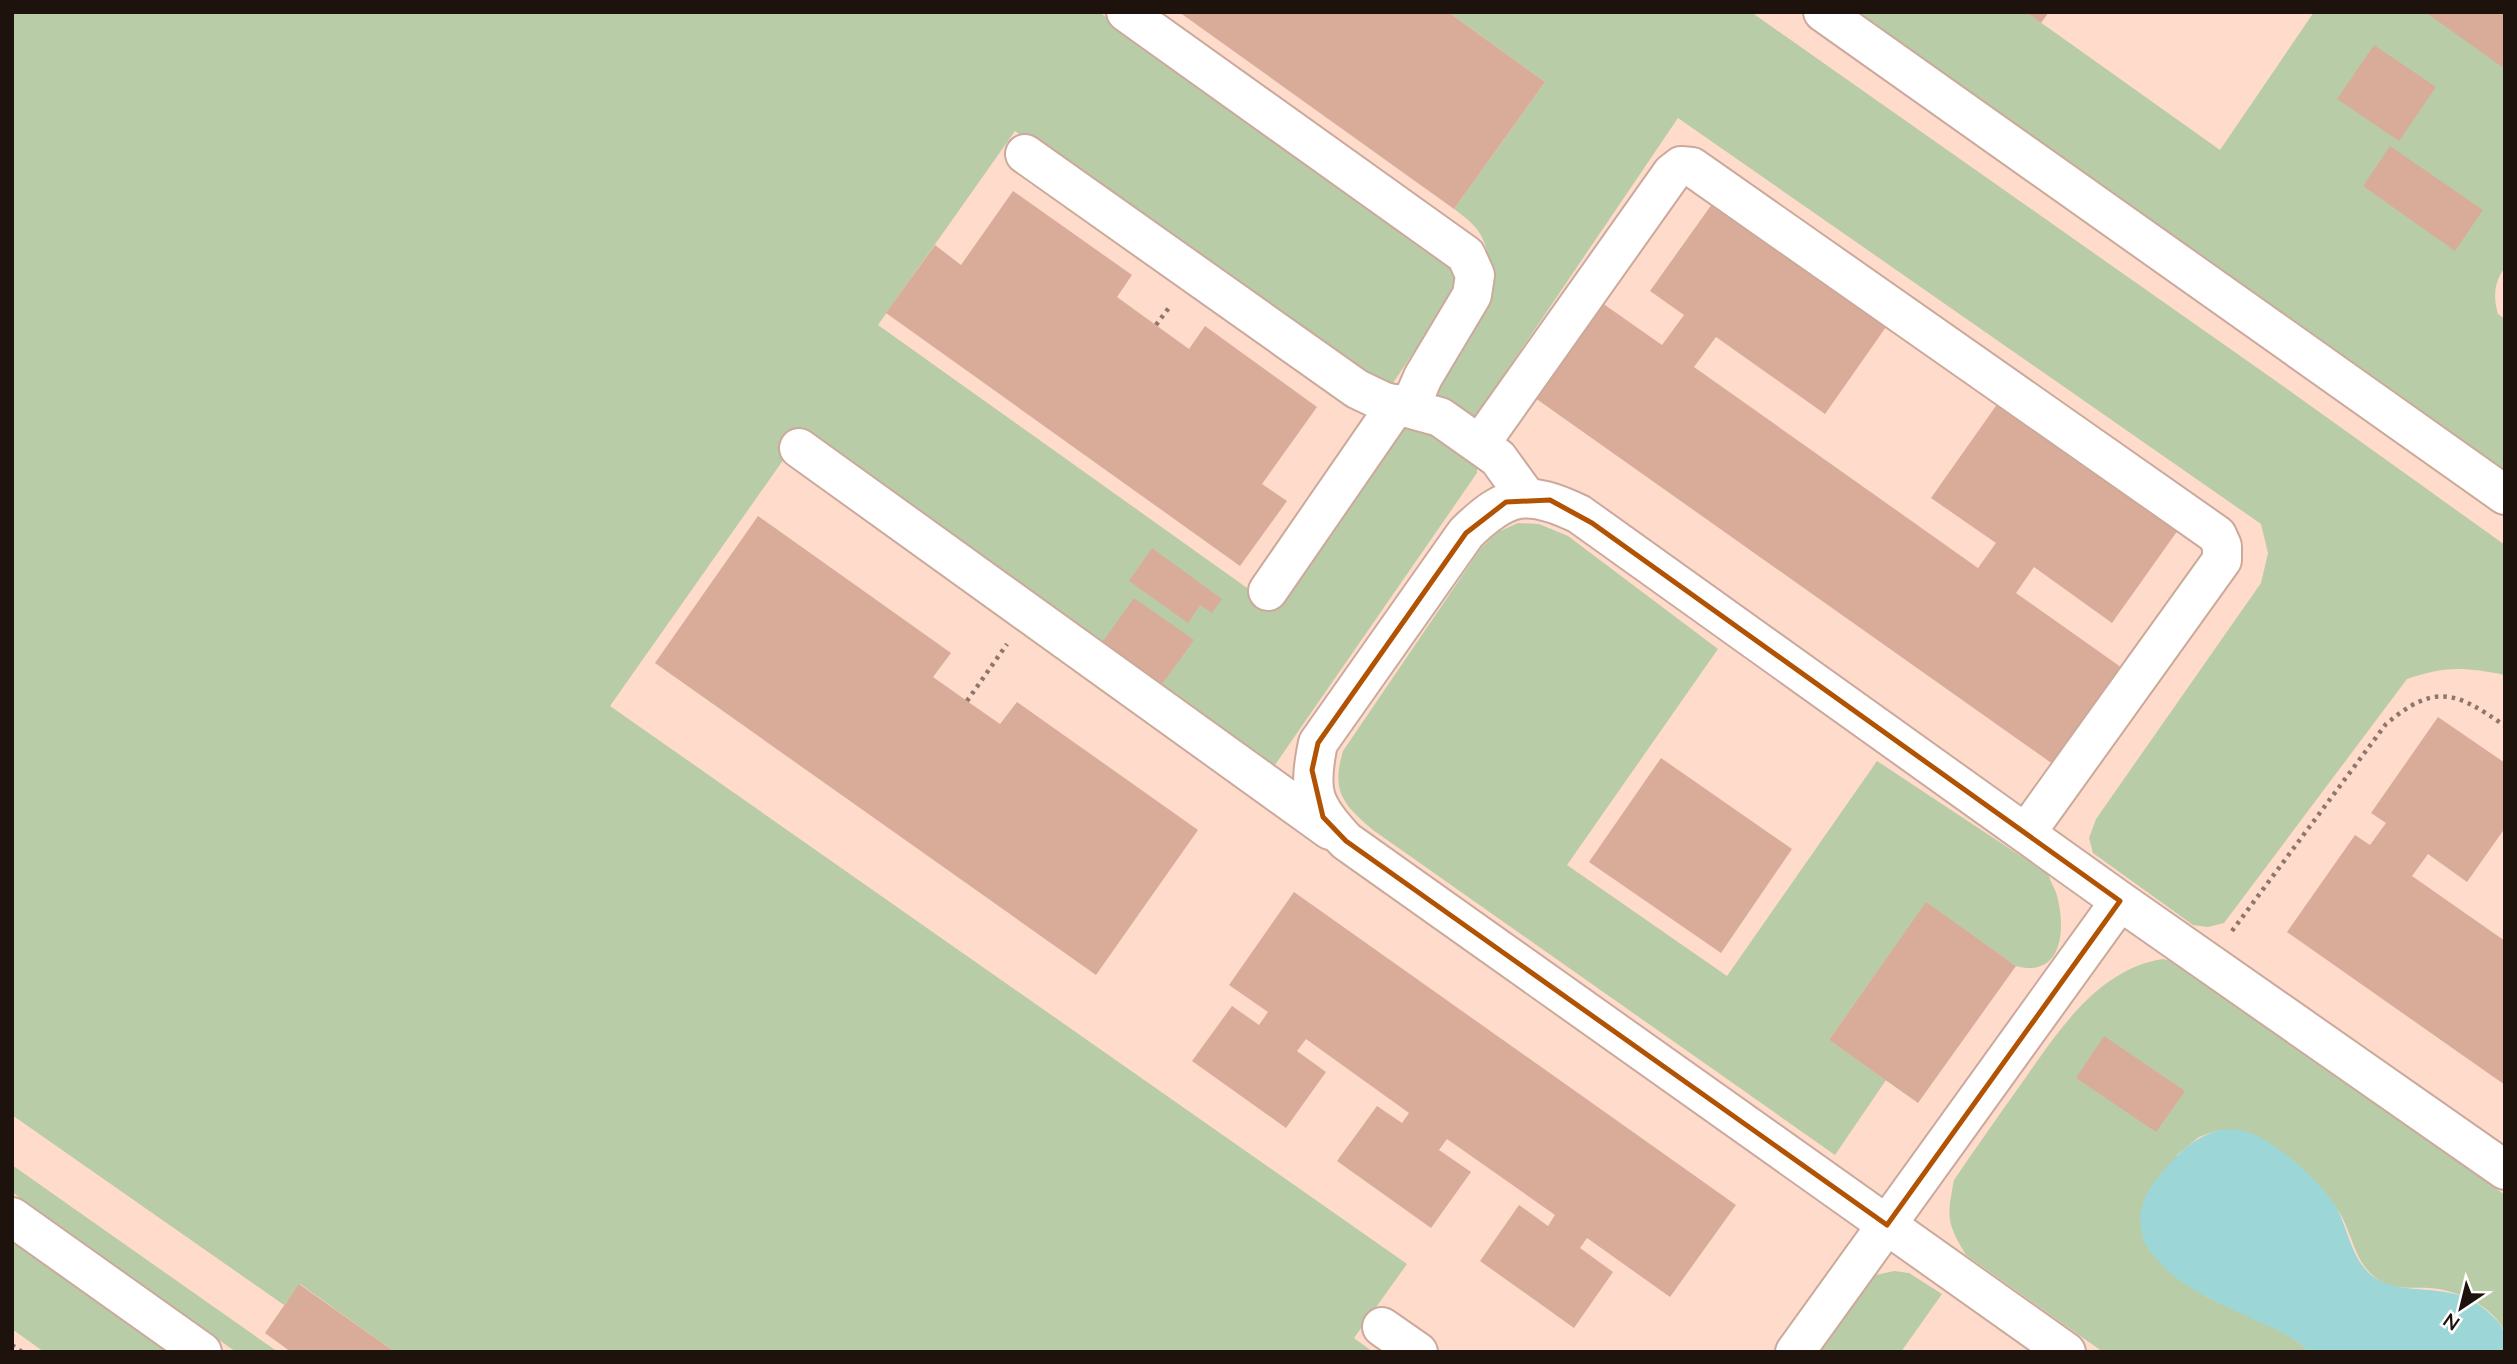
<svg xmlns="http://www.w3.org/2000/svg" width="2517" height="1364" viewBox="0 0 2517 1364" font-family="Lato,sans-serif">
  <rect width="100%" height="100%" fill="#fedbcb"/>
  <path fill="#b9cca8" d="M12,12H1099L1457,266L1461,281L1393,383L1373,385L1015,131L878,325L1278,610L1406,424L1422,421L1477,458V473L1268,775L798,439L610,706L1407,1264L1354,1338L1373,1352H395L300,1284L284,1305L12,1115Z
    M1448,12H1751L2290,391L2505,545V675C2464,667 2446,666 2407,679L2224,923L2208,927L2193,925L2093,853L2089,838L2096,819L2261,583L2268,553L2261,524L1678,118L1470,425L1425,395L1492,271C1485,238 1482,229 1454,209L1545,82Z
    M1840,12H2026L2220,150L2314,12H2505V267C2494,283 2493,296 2498,314L2505,319V474Z
    M1518,523L1539,524L1568,536L1718,649L1567,865L1727,976L1877,761L2048,874C2051,883 2057,892 2058,900C2066,934 2060,978 2016,966L1926,903L1829,1040L1886,1080L1835,1155L1373,830C1343,804 1331,792 1343,751L1481,548L1498,532Z
    M2163,959L2182,963L2505,1195V1332C2492,1305 2458,1290 2429,1288C2414,1287 2395,1290 2382,1282C2352,1265 2354,1231 2335,1206C2329,1197 2313,1191 2304,1185C2275,1167 2247,1149 2218,1130L2199,1137L2177,1155L2205,1296C2234,1310 2289,1329 2309,1352H2103L1966,1255C1946,1222 1947,1217 1954,1180C1975,1149 1997,1118 2019,1087C2055,1036 2096,969 2163,959Z
    M12,1165L278,1352H236L12,1192Z
    M12,1240L170,1352H44L12,1329Z
    M1894,1271L1909,1273L1942,1294L1901,1352H1818L1864,1285L1876,1275Z"/>
  <path fill="#9cd6d7" d="M2218,1130C2225,1130 2232,1129 2239,1130C2269,1134 2319,1180 2335,1205C2347,1225 2350,1254 2368,1272C2398,1302 2448,1276 2487,1311C2504,1326 2505,1329 2505,1352H2309C2297,1338 2276,1329 2259,1322C2224,1305 2184,1290 2158,1261C2149,1250 2143,1244 2141,1229C2138,1213 2143,1198 2153,1184C2173,1159 2187,1141 2218,1130Z"/>
  <path fill="#d9ac99" d="M1179,12H1448L1545,82L1454,209Z
    M2026,12H2049L2041,23Z
    M2425,12H2505V69Z
    M2374,45L2436,87L2399,141L2337,99Z
    M2390,146L2483,210L2455,251L2363,186Z
    M1013,191L1132,275L1117,297L1189,349L1205,326L1317,407L1262,484L1287,501L1240,566L886,313L935,245L961,265Z
    M1712,204L1886,327L1825,414L1716,337L1694,367L1978,568L1996,543L1931,498L1998,403L2178,530L2112,623L2034,567L2016,593L2125,670L2057,767L1528,393L1595,298L1662,345L1684,315L1650,291Z
    M758,516L951,653L933,677L967,701L1000,724L1017,702L1198,830L1096,975L655,663Z
    M1152,548L1222,599L1212,613L1200,605L1188,623L1129,581Z
    M1134,598L1194,640L1160,687L1101,644Z
    M2438,717L2505,763V828L2467,882L2428,854L2412,876L2505,941V1085L2287,932L2355,835L2370,845L2386,823L2371,813Z
    M1661,758L1792,849L1721,953L1589,862Z
    M1294,892L1736,1205L1670,1297L1587,1238L1580,1248L1613,1272L1574,1328L1480,1261L1519,1205L1548,1226L1555,1215L1447,1139L1439,1150L1471,1172L1431,1228L1337,1161L1377,1106L1402,1123L1409,1113L1306,1039L1297,1051L1326,1072L1286,1128L1192,1061L1232,1006L1259,1025L1268,1012L1229,985Z
    M1926,902L2016,966L1918,1103L1829,1040Z
    M2104,1036L2185,1091L2156,1132L2076,1078Z
    M299,1284L395,1352H291L265,1333Z"/>
  <g fill="none" stroke-linecap="round" stroke-linejoin="round">
    <defs>
      <path id="minor" d="M1126,12L1466,255L1475,275L1472,295L1423,377L1410,407
        M1823,12L2505,495
        M1025,154L1357,389L1382,401L1440,417L1498,458L1527,498
        M1480,444L1672,173L1681,166L1692,167L2217,535L2222,546V560L2026,833
        M799,448L1330,830
        M1268,591L1397,404
        M12,1217L202,1352
        M1382,1327L1418,1352
        M1795,1352L2120,901
        M2066,1352L1346,841C1312,805 1308,792 1318,743L1466,533C1507,493 1527,489 1579,514L2120,901L2505,1170"/>
    </defs>
    <use href="#minor" stroke="#cba99b" stroke-width="42"/>
    <path stroke="#8e766c" stroke-width="4.5" stroke-dasharray="3.5 5" stroke-linecap="butt" d="M1156,325L1171,305
      M967,701L1007,644
      M2232,931L2386,724C2435,683 2455,691 2505,726
      M12,1345L22,1352"/>
    <use href="#minor" stroke="#fff" stroke-width="38"/>
  </g>
  <path fill="none" stroke="#b25303" stroke-width="5" stroke-linejoin="round" d="M1550,500L1592,523L2120,901L1887,1225L1346,841L1323,817L1312,770L1318,743L1466,533L1506,502Z"/>
  <rect width="2517" height="1364" fill="none" stroke="#1e120d" stroke-width="28"/>
  <g transform="translate(2461 1308) rotate(215)" stroke="#ffffff" stroke-width="5" paint-order="stroke">
  <path d="M0-5L12 26L0 18L-12 26Z" fill="#1e120d"/>
  <text y="-10" font-size="19" font-weight="bold" text-anchor="middle" fill="#1e120d">N</text>
  </g>
</svg>
